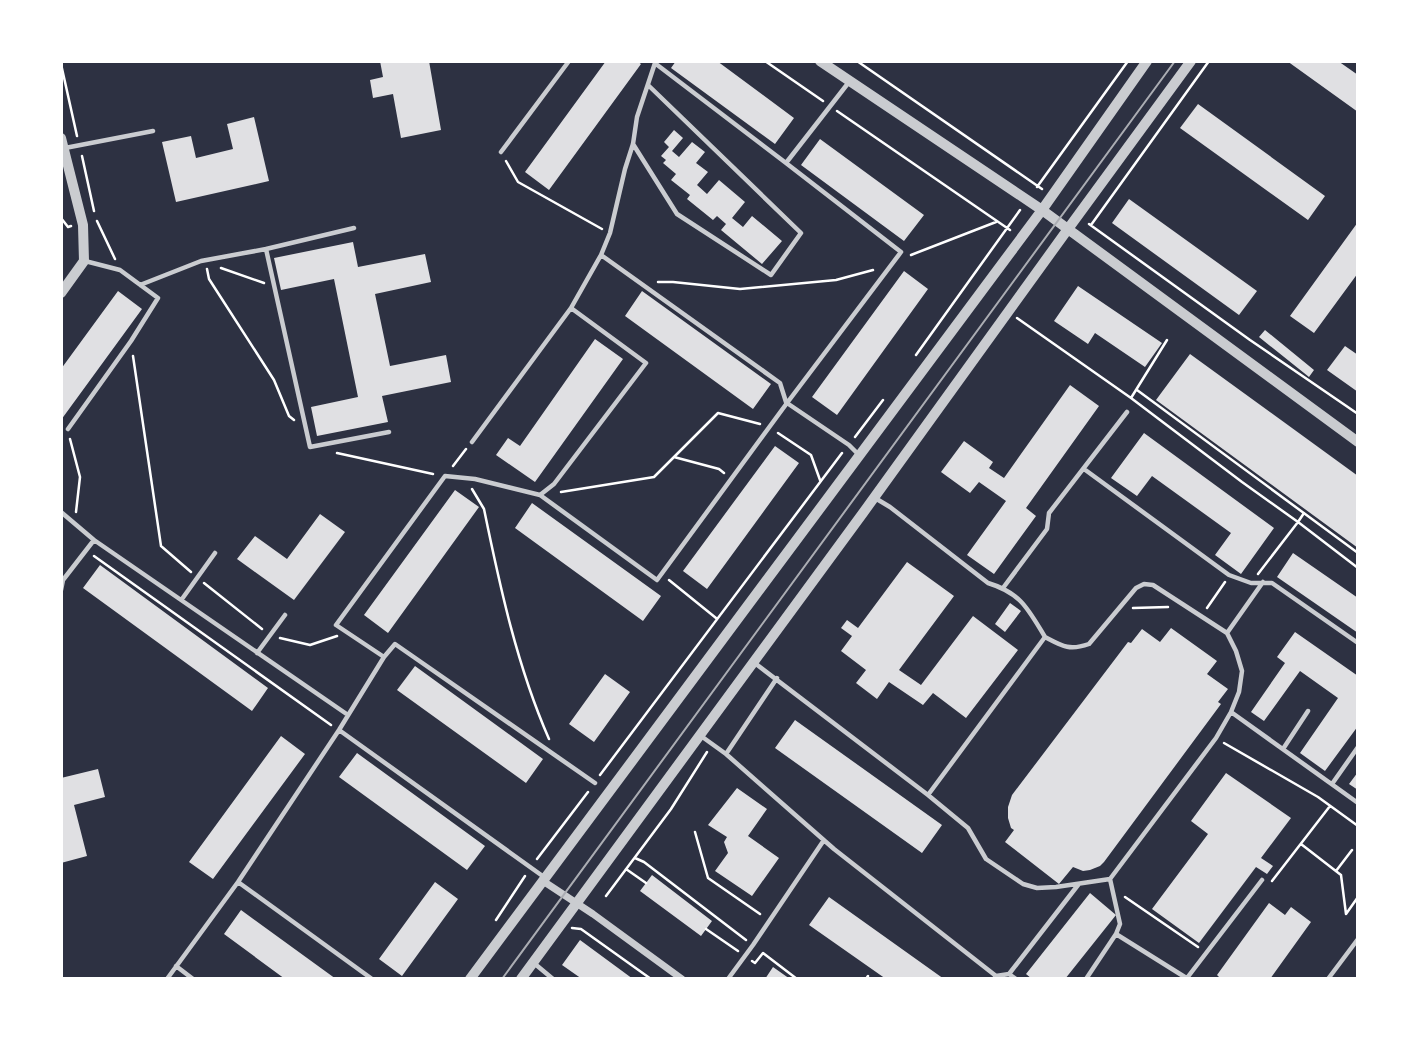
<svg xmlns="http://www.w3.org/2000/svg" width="1419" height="1040" viewBox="0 0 1419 1040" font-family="'Alegreya Sans',sans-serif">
  <rect width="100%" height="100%" fill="#2d3142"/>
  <path fill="#e0e0e3" d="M380,61H429L441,130L401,138L393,94L373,98L370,80L383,77Z
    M606,61H637L641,64L549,190L525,172Z
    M676,61H717L794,118L775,144L671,68Z
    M1287,61H1338L1358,75V112Z
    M1198,104L1325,196L1308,220L1180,128Z
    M254,117L269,181L176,202L162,142L191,136L196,158L233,149L227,124Z
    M674,130L683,138L672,151L679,157L692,142L705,152L696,163L708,172L697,185L707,194L719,180L745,202L732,218L743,227L752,216L782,241L762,264L721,230L726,224L717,216L713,220L687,199L690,195L671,180L676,174L663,163L666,160L661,156L669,147L664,142Z
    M820,139L924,215L904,241L801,165Z
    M1129,199L1257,291L1239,315L1112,223Z
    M1358,222V273L1314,333L1290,316Z
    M353,242L358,267L425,254L431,282L375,294L390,366L446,355L451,382L382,396L388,422L317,436L311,407L358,397L334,279L281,290L274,258Z
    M904,271L928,289L837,415L812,397Z
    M1078,286L1162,343L1145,367L1095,333L1088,344L1054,321Z
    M118,291L142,309L61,420V369Z
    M642,291L771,384L753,409L625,316Z
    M1265,330L1314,370L1309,377L1259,337Z
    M595,339L623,359L535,482L496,455L508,438L520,446Z
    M1345,346L1358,355V392L1327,370Z
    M1190,354L1358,476V548L1156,400Z
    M1070,385L1099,406L1026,508L1036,516L994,574L967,555L1006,501L979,482L970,493L941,472L964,441L993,462L989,468L1004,478Z
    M1144,433L1274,528L1241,574L1215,555L1231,533L1152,476L1137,496L1111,478Z
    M775,446L799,463L707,589L683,571Z
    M455,490L479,507L388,633L364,615Z
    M532,503L661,596L643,621L515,528Z
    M320,514L345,532L294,600L237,559L255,536L287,559Z
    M1293,553L1358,598V633L1277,577Z
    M907,562L954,596L899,670L921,685L973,616L1018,650L966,718L933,693L923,705L889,682L877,699L856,683L866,670L841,651L852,636L841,628L847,620L858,628Z
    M100,565L268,688L252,711L83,588Z
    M1010,603L1021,611L1005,632L995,624Z
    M1171,628L1217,661L1207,674L1228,689L1218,702L1221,704L1104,862L1100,866L1090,870L1083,871L1073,867L1059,884L1005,842L1014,830L1011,828L1008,818V807L1012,795L1128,642L1131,643L1142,629L1160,642Z
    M1295,632L1358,676V726L1325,771L1300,753L1338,698L1300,671L1264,721L1251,712L1285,663L1277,657Z
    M415,666L543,759L526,783L397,690Z
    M605,674L630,692L594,742L569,724Z
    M795,720L942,825L922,853L775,748Z
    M281,736L305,754L213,879L189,862Z
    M357,753L485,846L467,870L339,777Z
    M98,769L105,797L74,805L87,856L61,863V778Z
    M1358,772V790L1349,784Z
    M1226,773L1291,818L1261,858L1273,866L1267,874L1256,867L1199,943L1152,909L1208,834L1191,821Z
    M737,788L767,809L748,836L779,858L752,896L715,871L728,853L724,842L727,837L708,825Z
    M652,875L712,921L701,936L640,891Z
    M435,882L458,899L402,976L379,959Z
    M1090,893L1116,915L1065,979H1032L1026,974Z
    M829,897L944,979H886L809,925Z
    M1269,903L1285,915L1291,907L1311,922L1270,979H1221L1217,975Z
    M241,910L336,979H285L224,934Z
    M580,940L633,979H582L562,965Z
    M773,967L790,979H765Z"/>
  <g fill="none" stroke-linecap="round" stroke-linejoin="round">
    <path stroke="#fff" stroke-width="2.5" d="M765,61L823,101
      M857,61L1042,189
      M61,64L77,136
      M837,111L1010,230
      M82,156L94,211
      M506,161L518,182L602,229
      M1037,187L1128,61
      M61,218L68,227L71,226
      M97,221L115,259
      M1089,224L1250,340L1358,414
      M1091,225L1209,61
      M911,255L996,222
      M221,268L264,283
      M207,269L209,279L274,380L289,416L294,420
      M658,282H673L740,289L836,280L873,270
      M1017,318L1131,398L1242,482L1298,522L1304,513
      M916,355L1020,210
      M133,356L161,546L191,572
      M1137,390L1358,553
      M1131,398L1167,340
      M778,433L811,455L820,480
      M855,437L883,400
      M70,439L80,477L76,512
      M337,453L433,474
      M674,457L718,413L760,424
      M453,466L466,449
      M472,489L484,509C500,587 517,666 549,739
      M561,492L654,477L674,457L719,469L724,473
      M94,556L331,725
      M1258,574L1298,522L1358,568
      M669,580L716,618
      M204,583L262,629
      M1133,608L1168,607
      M1207,608L1225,582
      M280,638L310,645L337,636
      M1224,743L1318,797L1358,826
      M600,775L842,453
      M695,832L708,878L760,914
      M1301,844L1341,875L1346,914L1358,897
      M635,858L644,862L746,940
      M537,859L588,792
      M626,869L646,883
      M1336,871L1352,850
      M1272,881L1330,806
      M606,896L671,809L707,752
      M1125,897L1198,947
      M496,920L525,876
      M572,928L581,929L651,979
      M706,929L738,951
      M752,961L755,963L763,953L797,979
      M866,979L868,976"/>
    <path stroke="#caccd0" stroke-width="4.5" d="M656,64L786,163
      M633,144L677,214L771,275L801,233L648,85
      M65,148L153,131
      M501,152L569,61
      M266,249L354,228
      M601,255L780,383L786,402
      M140,285L201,261L266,249L310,447L389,432
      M787,403L901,252L786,163L849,82
      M68,429L131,341L158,298L120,270L85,261
      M472,442L571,308L601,255L610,233L625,169L633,144L637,117L655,63
      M1084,469L1229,575L1251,583H1272L1358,643
      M540,495L554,484L646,363L571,308
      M61,512L94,540L63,580L61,590
      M94,540L348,715
      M1003,588L1047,529L1049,513L1127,412
      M182,599L215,553
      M1227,633L1263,582
      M1045,637C1062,646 1069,651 1089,644L1136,588L1144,584L1153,585L1227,633L1236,651L1242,671L1239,692L1231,712L1216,738L1110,879
      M257,653L285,615
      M384,657L395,644L595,783
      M756,664L928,795L1045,637C1028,609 1021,593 988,583L890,507L875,498
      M1231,712L1358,803
      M339,730L544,877
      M701,736L726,754L834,849L996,976L994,979
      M1283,749L1308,711
      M726,754L777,678
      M1332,784L1358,747
      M928,795L968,828L986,859L1023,884L1037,888L1056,887L1110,879L1120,924L1116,934L1188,979
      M238,882L372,979
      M535,964L553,979
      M176,966L193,979
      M1009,974L1078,885
      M996,976L1009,974L1016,979
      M1187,978L1262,880
      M167,979L238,882L339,730L384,657L336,625L445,476L475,479L540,495L657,580L787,403L849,445L859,455
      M728,979L753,945L824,840
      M1086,979L1116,934
      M1328,979L1358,939"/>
    <path stroke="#caccd0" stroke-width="7" d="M543,881L593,914L682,979"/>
    <path stroke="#caccd0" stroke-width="10" d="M820,61L1042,210L1358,442
      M61,138L83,225L84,261L61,293
      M470,979L1042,210L1147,61
      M521,979L863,513L1068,229L1191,61"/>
    <path stroke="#abadb3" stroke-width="2" d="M502,979L1175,61"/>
  </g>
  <rect width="1419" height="1040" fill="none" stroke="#ffffff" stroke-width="126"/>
</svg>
